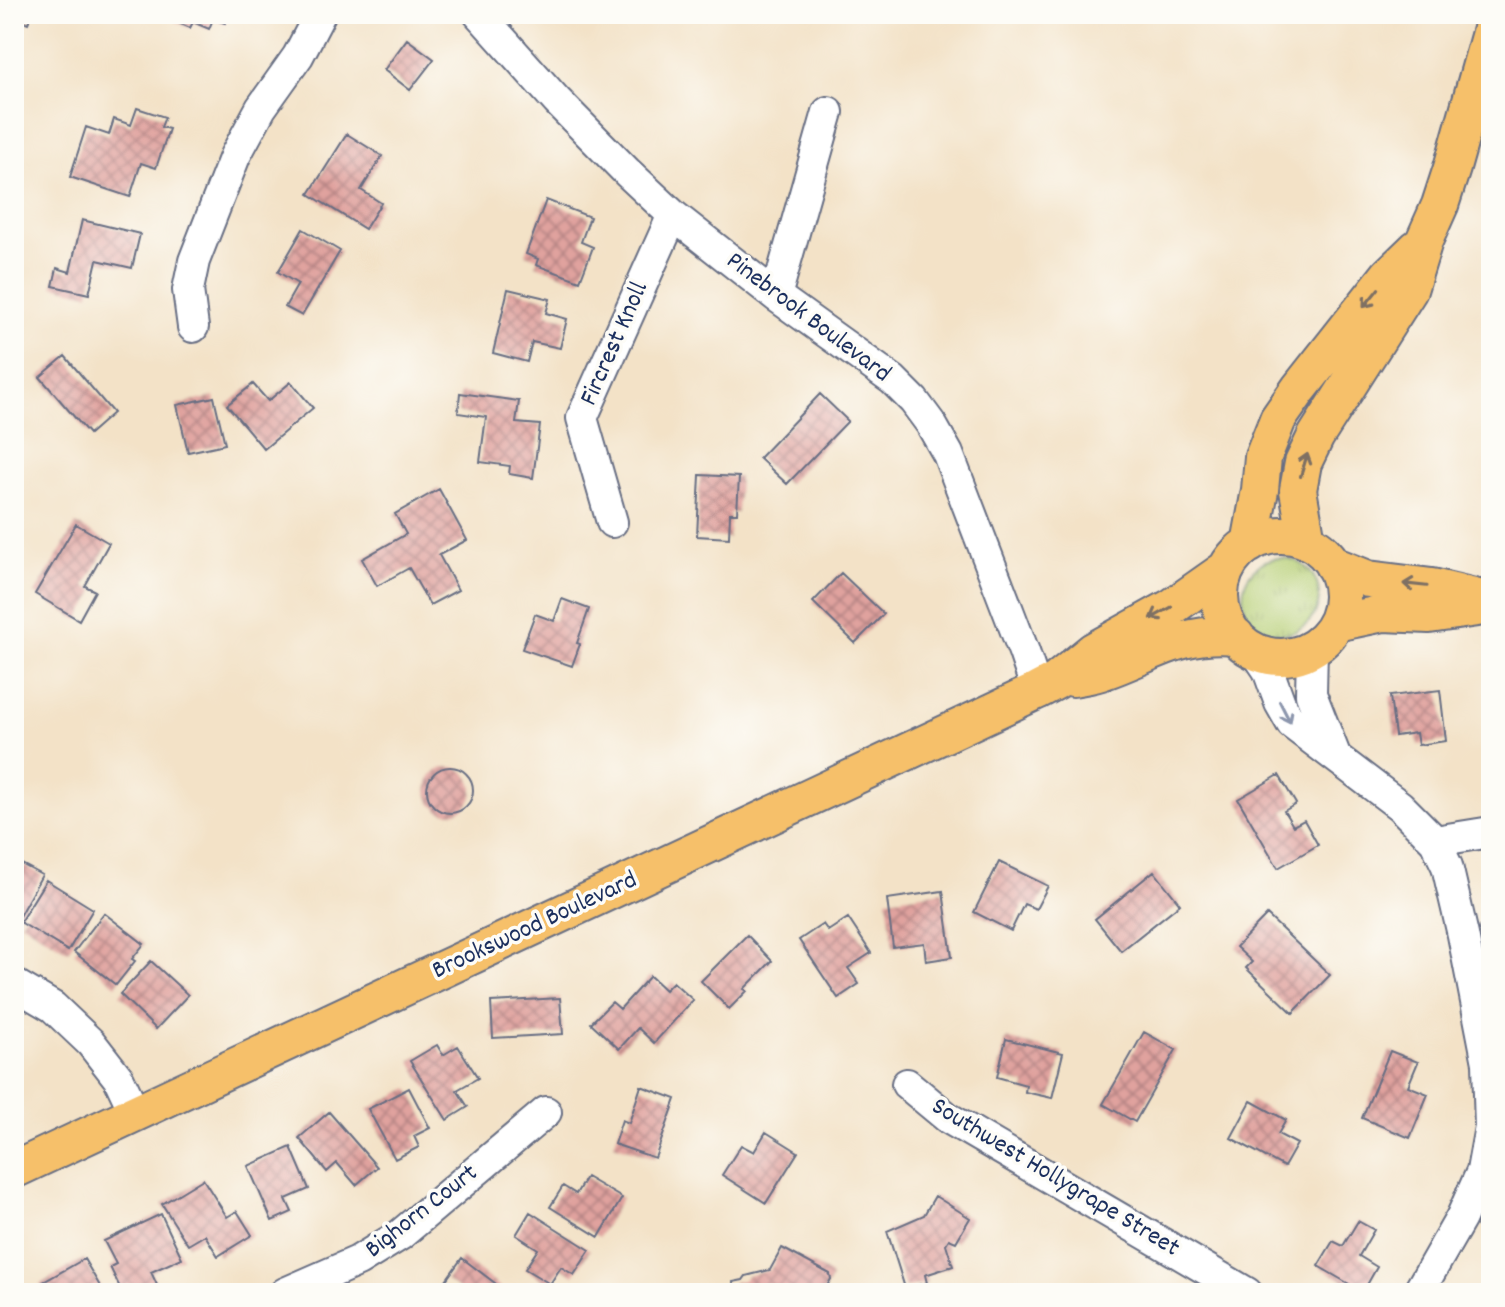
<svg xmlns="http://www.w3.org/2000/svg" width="1505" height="1307" viewBox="0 0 1505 1307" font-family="Dekko,sans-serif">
  <defs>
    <pattern id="grass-tufts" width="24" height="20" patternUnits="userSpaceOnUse" patternTransform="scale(2)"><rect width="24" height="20" fill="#b5ce73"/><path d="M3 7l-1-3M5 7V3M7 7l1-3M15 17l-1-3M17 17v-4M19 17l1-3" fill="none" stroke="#9bb166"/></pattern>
    <pattern id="building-cross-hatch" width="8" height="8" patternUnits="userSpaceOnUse" patternTransform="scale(2)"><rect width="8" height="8" fill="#e0a29e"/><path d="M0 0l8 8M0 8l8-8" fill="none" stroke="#b58484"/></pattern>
  </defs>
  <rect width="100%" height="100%" fill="#fdfcf7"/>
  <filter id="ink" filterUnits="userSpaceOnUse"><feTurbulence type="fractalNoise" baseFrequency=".0125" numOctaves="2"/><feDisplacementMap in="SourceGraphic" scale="16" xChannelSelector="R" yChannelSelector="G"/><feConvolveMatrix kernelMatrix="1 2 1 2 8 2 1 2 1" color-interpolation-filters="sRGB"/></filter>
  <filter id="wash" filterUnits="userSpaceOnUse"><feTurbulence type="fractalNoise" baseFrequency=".006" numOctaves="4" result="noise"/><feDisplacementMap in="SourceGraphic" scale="32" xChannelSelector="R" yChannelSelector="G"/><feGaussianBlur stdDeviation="1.8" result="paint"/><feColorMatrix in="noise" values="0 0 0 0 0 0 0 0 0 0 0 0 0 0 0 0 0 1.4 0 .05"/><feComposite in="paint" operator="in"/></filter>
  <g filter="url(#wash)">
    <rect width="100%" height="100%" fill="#f3e2c7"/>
    <path fill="url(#grass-tufts)" stroke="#687e68" stroke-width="2" d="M1243 596a38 38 0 1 1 76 0a38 38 0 1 1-76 0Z"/>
    <g id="blocks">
      <path fill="url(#building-cross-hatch)" d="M14,14H32L28,23L14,17Z
        M177,14H229L225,23L213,19L209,29L193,22L190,28L174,21Z
        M407,39L434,59L410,90L384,70Z
        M137,108L165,117L161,127L169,129L156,168L141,163L130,197L70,177L86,127L109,135L114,119L131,125Z
        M347,134L382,156L361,190L381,203L365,229L309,194Z
        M546,200L590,217L581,242L593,247L580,281L536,265L538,259L526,254Z
        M82,220L140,234L132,268L97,260L89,294L53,286L57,268L70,272Z
        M303,229L340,251L302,316L285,307L298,284L278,272Z
        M508,289L550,299L546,313L567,319L560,348L532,342L527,362L493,353Z
        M65,356L113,413L89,434L40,377Z
        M291,382L313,408L264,449L227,405L253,384L268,401Z
        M460,393L519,401L516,423L540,425L533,478L509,474L510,466L480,462L486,417L458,413Z
        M820,394L848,421L787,484L759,458Z
        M214,397L225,444L188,452L177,405Z
        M700,475L739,477L737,513H730L729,538L697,536Z
        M439,489L467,540L439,555L458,590L430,605L409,568L377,586L362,559L406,534L395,514Z
        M76,524L109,543L85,586L95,591L79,620L35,594Z
        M841,573L884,614L855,643L813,602Z
        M562,599L589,609L577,643L580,644L572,666L522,649L535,614L554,621Z
        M1440,690L1446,741L1418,745L1416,733L1395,736L1390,696Z
        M427 790a23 23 0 1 1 46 0a23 23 0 1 1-46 0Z
        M1279,775L1296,804L1284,811L1293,826L1304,820L1318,845L1278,868L1238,799Z
        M14,860L42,875L14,925Z
        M999,862L1048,886L1036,909L1024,904L1011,931L974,912Z
        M1154,871L1180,904L1121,951L1095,919Z
        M46,880L93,909L68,951L20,922Z
        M943,891L952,957L926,961L924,943L893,947L887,899Z
        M104,913L144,944L132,959L135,961L116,985L74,952Z
        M1267,915L1330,975L1293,1013L1246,968L1252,962L1236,947Z
        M848,918L871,953L848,968L859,984L838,998L799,940L823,924L828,931Z
        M747,935L772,961L744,989L747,991L729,1009L701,981Z
        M151,961L188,995L156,1029L120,994Z
        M650,976L665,990L673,982L693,1000L654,1043L638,1028L619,1049L591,1023L612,1002L620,1009Z
        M560,998L563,1034L493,1038L491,1002Z
        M1144,1032L1176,1050L1135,1122L1103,1104Z
        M1006,1039L1063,1053L1052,1098L1025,1092L1026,1085L997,1077Z
        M437,1045L443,1055L458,1046L478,1078L457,1090L468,1107L447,1120L410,1061Z
        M1390,1051L1418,1062L1408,1086L1428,1094L1410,1138L1362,1118Z
        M641,1086L676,1099L655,1158L614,1144L622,1120L629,1123Z
        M409,1088L430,1128L414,1136L419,1147L395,1159L368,1109Z
        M1251,1101L1286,1120L1278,1134L1297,1144L1284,1167L1231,1138Z
        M329,1112L377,1167L356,1185L337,1163L327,1172L299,1138Z
        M766,1132L798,1152L766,1203L722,1175L741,1145L754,1152Z
        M291,1147L309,1189L286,1199L292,1212L272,1221L248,1166Z
        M586,1177L622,1198L599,1237L550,1207L563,1186L576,1194Z
        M203,1179L227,1217L237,1211L252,1235L218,1256L205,1235L188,1245L162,1204Z
        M935,1196L970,1218L956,1242L949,1239L946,1244L953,1266L925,1275L927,1283L905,1288L887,1231L924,1215Z
        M530,1212L590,1250L574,1275L561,1267L550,1284L525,1269L538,1249L516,1235Z
        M161,1214L182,1258L151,1272L157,1285L139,1293H129L128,1289L122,1292L110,1267L116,1264L104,1241Z
        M1358,1221L1374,1230L1359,1256L1377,1267L1363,1292L1318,1266L1333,1241L1343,1246Z
        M782,1248L830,1274L831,1279L823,1293H734L733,1282L743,1280L746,1276L770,1270Z
        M462,1258L504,1290L502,1293H456L459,1290L446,1280Z
        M84,1259L104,1293H45L40,1284Z"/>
    </g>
  </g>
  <g filter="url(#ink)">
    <use href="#blocks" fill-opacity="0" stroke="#676e83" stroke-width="2"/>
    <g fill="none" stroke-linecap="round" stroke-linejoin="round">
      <defs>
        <path id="minor" d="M479,14L557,101L627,172L673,215L776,296L893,380L914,401L931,424L948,454L1024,652L1037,691
          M776,296L828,112
          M193,327L188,290L194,261L235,156L261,108L298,56L320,14
          M612,522L582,418L673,215
          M1312,648L1311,694L1335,755
          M1255,651L1268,670L1280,703L1292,724L1400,806L1435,841L1447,866L1463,935L1488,1063L1490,1127L1482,1171L1461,1218L1418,1293
          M1435,841L1491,832
          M14,984L53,1007L91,1043L119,1079L135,1113
          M907,1084L948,1118L1247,1293
          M285,1293L358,1261L400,1235L546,1112"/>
        <path id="major" d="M1220 596a61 61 0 1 1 122 0a61 61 0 1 1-122 0Z
          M1307,541L1298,490L1303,463L1316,436L1409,290L1424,241L1440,205L1452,168L1491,29
          M1250,544L1260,490L1263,457L1278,419L1299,389L1389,275L1417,248
          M1333,565L1368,579L1432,587L1491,601
          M1336,623L1384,613L1429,615L1484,607
          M1073,678C1083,676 1094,675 1104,671C1153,654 1180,631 1236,636
          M14,1170L1037,691L1056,681L1093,651L1172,607L1226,569"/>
      </defs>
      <use href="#minor" stroke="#676e83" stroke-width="34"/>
      <use href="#major" stroke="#676e83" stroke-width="40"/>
      <use href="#minor" stroke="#fff" stroke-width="30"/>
      <use href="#major" stroke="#f6c06b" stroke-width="36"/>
    </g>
    <defs><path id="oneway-shaft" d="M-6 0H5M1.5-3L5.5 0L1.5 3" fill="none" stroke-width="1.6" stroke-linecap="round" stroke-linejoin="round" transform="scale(2)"/></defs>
    <g stroke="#7e7064">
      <use href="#oneway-shaft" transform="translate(1371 298) rotate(129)"/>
      <use href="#oneway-shaft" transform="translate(1304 465) rotate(-73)"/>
      <use href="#oneway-shaft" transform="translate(1415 585) rotate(-174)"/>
      <use href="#oneway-shaft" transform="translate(1161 613) rotate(151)"/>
    </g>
    <use stroke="#8d97ae" href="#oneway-shaft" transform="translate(1285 712) rotate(63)"/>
  </g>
  <g text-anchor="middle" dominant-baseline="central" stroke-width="7" stroke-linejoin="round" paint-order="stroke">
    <g font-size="26" fill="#1b2f5e" stroke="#fdfcf7">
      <text transform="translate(808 318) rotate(37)">Pinebrook Boulevard</text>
      <text transform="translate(615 344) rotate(-66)">Fircrest Knoll</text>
      <text transform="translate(535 926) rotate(-25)">Brookswood Boulevard</text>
      <text transform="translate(1055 1178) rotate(31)">Southwest Hollygrape Street</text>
      <text transform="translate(422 1212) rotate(-38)">Bighorn Court</text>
    </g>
  </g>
  <rect width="1505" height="1307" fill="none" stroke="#fdfcf7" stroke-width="48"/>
</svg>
